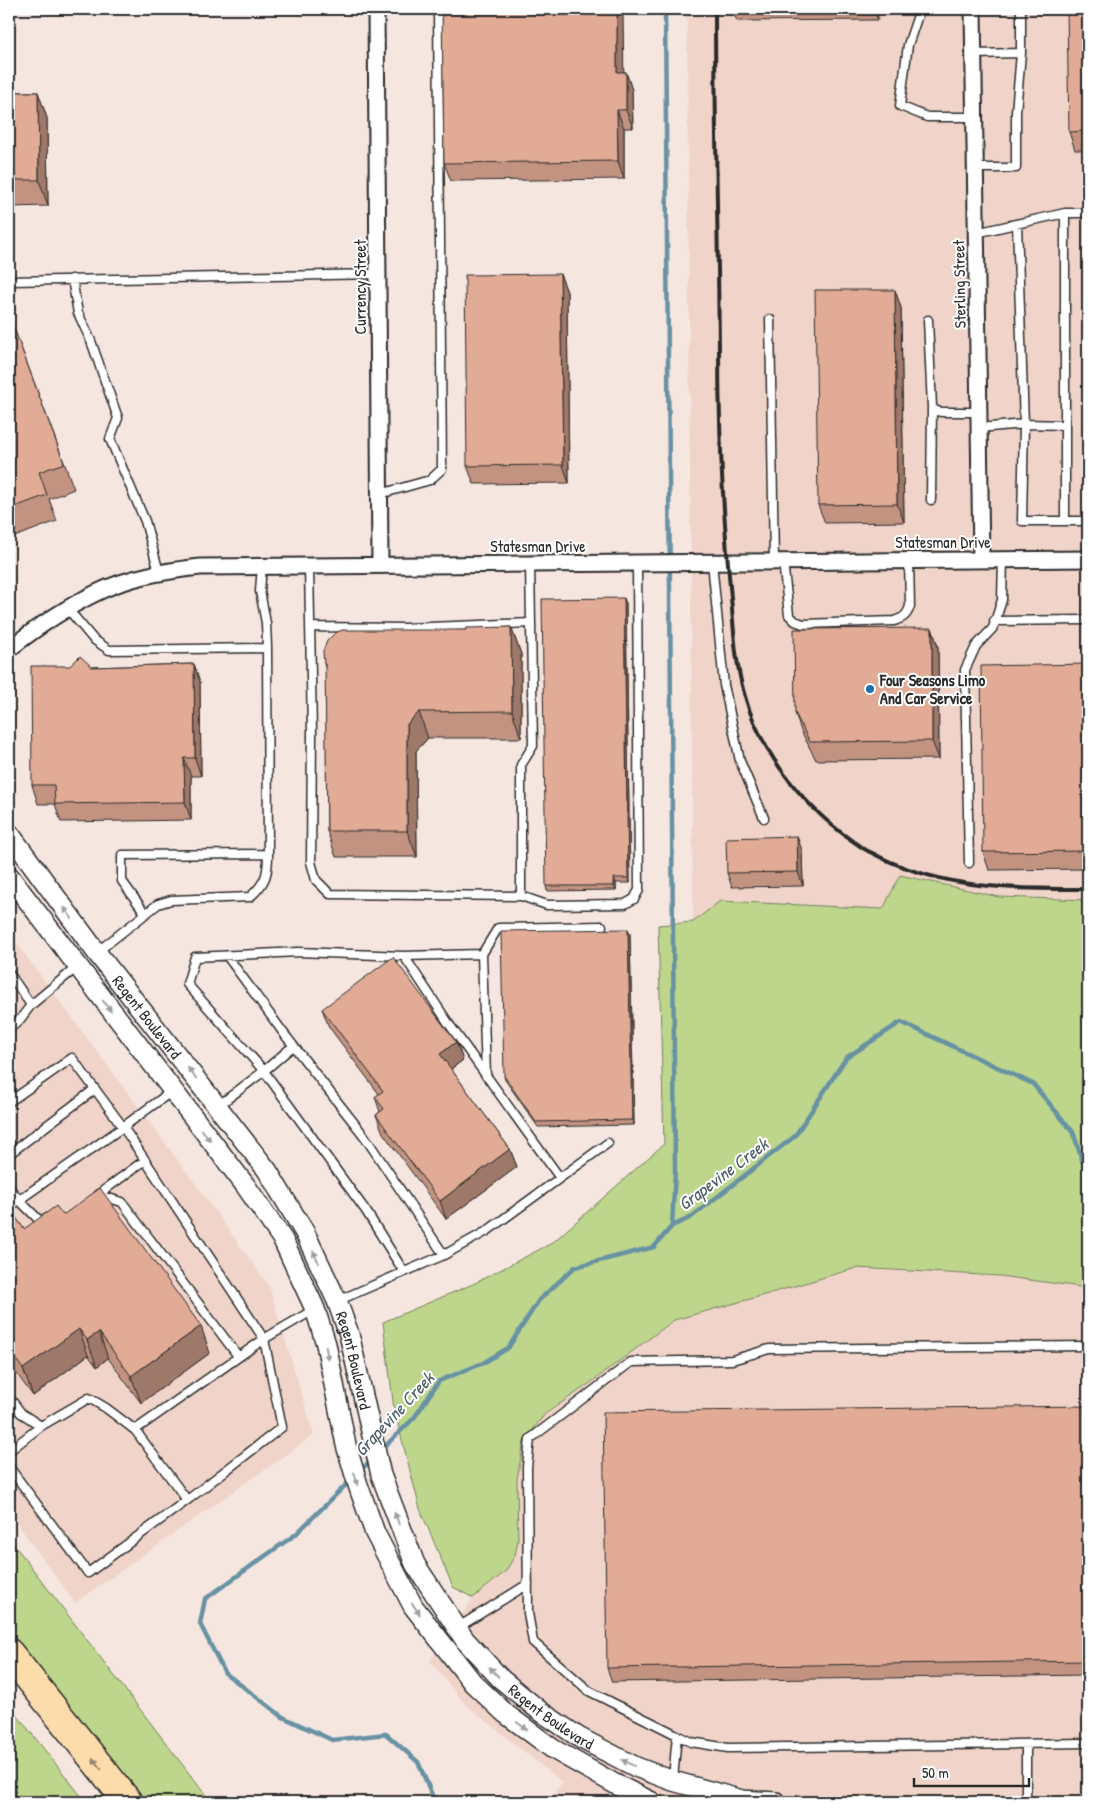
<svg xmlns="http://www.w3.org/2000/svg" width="1097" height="1811" viewBox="0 0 1097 1811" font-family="'Patrick Hand',sans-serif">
  <rect width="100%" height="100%" fill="#f6e6e0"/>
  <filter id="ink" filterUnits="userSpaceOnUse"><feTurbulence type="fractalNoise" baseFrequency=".02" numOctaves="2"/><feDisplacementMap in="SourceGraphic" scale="10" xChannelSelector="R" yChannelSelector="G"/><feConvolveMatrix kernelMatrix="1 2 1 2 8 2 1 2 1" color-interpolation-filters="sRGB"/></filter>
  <g filter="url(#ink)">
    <path fill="#f0d4ca" d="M687,9H1088V900L999,897L900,875L883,909L720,901L693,922Z
      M9,933L194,1182L269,1286L314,1435L75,1603L9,1512Z
      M856,1268L1000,1276L1088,1288V1802H549L562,1782L466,1705L430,1661L473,1598L506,1571L515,1556L518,1540L517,1479L524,1441L545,1414L589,1384L674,1320Z"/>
    <path fill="#bdd68c" stroke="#74805c" d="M900,875L999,897L1088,900V1288L1000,1276L856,1268L754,1298L674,1320L589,1384L545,1414L524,1441L517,1479L518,1540L515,1555L506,1571L473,1598L453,1587L420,1509L394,1409L383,1322L473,1284L552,1243L664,1144L658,925L693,922L720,901L883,909Z
      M9,1538L211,1802H143L89,1741L9,1633Z
      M9,1705L86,1802H9Z"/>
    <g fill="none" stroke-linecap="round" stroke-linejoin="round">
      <path stroke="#6892a3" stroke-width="4.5" d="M665,9L675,1171L672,1226
        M381,1450L414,1418L439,1381L483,1363L508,1348L539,1300L575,1267L654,1247L672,1226L690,1218L795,1136L846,1058L901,1022L1033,1084L1073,1132L1088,1178
        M360,1471L372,1459
        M351,1480L296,1534L205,1599L200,1624L225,1673L283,1717L332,1740L386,1734L418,1762L435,1802"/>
      <defs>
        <path id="service" d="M920,9L908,45L900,106L927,117H974
          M973,54L1021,53
          M975,168H1016V112L1021,53V9
          M1065,213V521
          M1017,224L1024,424L1065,425
          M976,233L1065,213H1088
          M72,279L78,313L91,341L118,418L110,439L145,521L159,572
          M9,281L378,274
          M770,319L774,561
          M928,320L932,407L936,411L942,412H979
          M979,428L1024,424L1022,521H1088
          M380,494L430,480L442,469L438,9
          M931,500L932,407
          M783,561L789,615L795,621L803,624L894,621C903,618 907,616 910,606L909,560
          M712,562L724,685L740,761L764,818
          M309,565L312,733L311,862L316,880L330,894L521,896V765L533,746L530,563
          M68,609L93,639L109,650L267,648
          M994,621L1088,620
          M311,627L405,628L531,623
          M969,863L965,670L976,646L993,628L1002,600L1003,559
          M521,896L547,905L625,904L634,899L639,890L637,562
          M145,913L122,881V855L268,854
          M97,952L158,904L171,900L250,897C266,883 268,874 268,854L267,648L266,623L260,591L262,566
          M482,954L498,928L602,926
          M227,956L285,1035L365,1137L444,1255
          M404,956L482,954L486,1076
          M9,973L31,1005
          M9,1029L18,1022L31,1005L77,967
          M293,1046L264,1071L366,1211L404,1272
          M9,1102L72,1058L123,1127L172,1091
          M218,1106L264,1071L187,984L195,957L298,952L404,956L449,1024L560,1178
          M9,1154L95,1089
          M9,1187L19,1200L123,1127L264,1339L135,1430L187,1500
          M99,1194L145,1160
          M98,1195L122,1202L238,1356
          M9,1207L19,1200L39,1220L46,1219
          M337,1301L444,1255L487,1231L608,1143
          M1088,1346L769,1349L732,1360L631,1362L530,1439L527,1467L528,1613L533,1642L589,1691L691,1742L728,1748L1088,1743
          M9,1397L21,1413L41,1426L89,1398L106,1408L135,1430
          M9,1451L41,1426
          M9,1467L88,1573L190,1498L282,1427L264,1339L315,1309
          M457,1628L528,1584
          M673,1779L677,1735
          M1026,1802V1744"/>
        <path id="minor" d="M376,9L380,565
          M973,9L981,560
          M9,649C36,628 65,608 96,593C128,577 165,571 200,567L1088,559"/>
        <g id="tertiary">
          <path id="s1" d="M9,833L97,953L267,1170L305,1233L337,1301L349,1334L381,1475L415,1564L465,1640L501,1679L540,1711L580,1738L636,1767L673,1781L742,1800L776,1802"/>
          <path d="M9,876L245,1185L283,1240L315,1309L326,1344L346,1445L358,1485L375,1533L413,1606L473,1683L506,1714L553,1749L615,1784L652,1802"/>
        </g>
        <path id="motorway" d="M9,1653L128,1802"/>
      </defs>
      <use href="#service" stroke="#2b2b2b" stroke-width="11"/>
      <use href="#minor" stroke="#2b2b2b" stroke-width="19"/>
      <use href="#tertiary" stroke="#2b2b2b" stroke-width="22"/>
      <use href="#motorway" stroke="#2b2b2b" stroke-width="31"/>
      <use href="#service" stroke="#fff" stroke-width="8"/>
      <use href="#minor" stroke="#fff" stroke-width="15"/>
      <use href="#tertiary" stroke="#fff" stroke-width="19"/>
      <use href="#motorway" stroke="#fddcac" stroke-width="28"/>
      <path stroke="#2b2b2b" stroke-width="4" d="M715,9C715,123 718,237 719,351C719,434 723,516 731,598C734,629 735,662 744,693C760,754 808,812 860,846C866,851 873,853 880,857C947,890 1015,889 1088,889"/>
    </g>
    <path fill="#c29381" stroke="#2b2b2b" d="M732,9H877L878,20L737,21Z
      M1088,9V150H1075L1069,132Z
      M624,72H626L632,90L633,128H624V179L451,181L444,163Z
      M9,92H38L47,118L48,206L9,207Z
      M560,274L567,292L569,483L474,484L467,466Z
      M895,290L901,308L904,522L825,523L818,505Z
      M9,315L74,489L49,499L57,521L9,539Z
      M626,603L630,883H616V890L547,891L546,886Z
      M511,627L521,654V738H428L416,751L417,857H336L327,831L326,670L324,664L466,630Z
      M932,628L938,647L939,759L816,760L801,731L795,713Z
      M194,664L200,682L201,776H191V820L61,822L55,804H38L32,785L92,667Z
      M1088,664V869L989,870L983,852Z
      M802,850L803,886L732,887L727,873Z
      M628,929L630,934L634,1125L538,1127L505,1080L504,1076Z
      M322,1009L456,1042L463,1060L451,1069L510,1149L517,1167L446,1219L383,1133L376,1115L380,1112L375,1097L379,1094L329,1027Z
      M9,1208L24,1229L63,1215L210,1353L141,1403L108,1358L97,1367L88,1355L33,1396L9,1363Z
      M1088,1406V1675L612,1682L607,1668Z"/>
    <path fill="#9e7869" stroke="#2b2b2b" d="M617,9H623L624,91L617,72Z
      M874,9H877L878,20Z
      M626,72L632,90L633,128L626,110Z
      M38,92L47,118L48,206L39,180Z
      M617,110L624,128V179L618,161Z
      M560,274L567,292L569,483L563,465Z
      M895,290L901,308L904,522L897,504Z
      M624,598L626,603L630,883L628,878Z
      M511,627L521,654V738L512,711Z
      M932,628L938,647L939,759L932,741Z
      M194,664L200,682L201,776L195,758Z
      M419,712L428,738L416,751L417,857L407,831V724Z
      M184,758L191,776V820L185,802Z
      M797,836L802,850L803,886L798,872Z
      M614,878L616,883V890L614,886Z
      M628,929L630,934L634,1125L632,1120Z
      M456,1042L463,1060L447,1072L440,1054Z
      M510,1149L517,1167L446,1219L440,1201Z
      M201,1326L210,1353L141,1403L131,1376Z
      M79,1329L88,1355L33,1396L23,1369Z
      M99,1332L108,1358L97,1367L87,1340Z"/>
    <path fill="#e1ab96" stroke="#2b2b2b" d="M442,9H617V72H626V110H617L618,161L444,163Z
      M1067,9H1088V131L1069,132Z
      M9,92H38L39,180H9Z
      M1085,221H1088V496Z
      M560,274L563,465L467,466L465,275Z
      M815,290H895L897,504L818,505Z
      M9,315L64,463L39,472L47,495L9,509Z
      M624,598L628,878H614V886H546L542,599Z
      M511,627L512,711L419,712L407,724V831H327L325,664H324L323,651L327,641L335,633L342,630H466V628Z
      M932,628V741L810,742L795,713L794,629Z
      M80,656L92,667L194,664L195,758H184L185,802L55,804L54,785H32L31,666H70Z
      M1088,664V851L983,852L981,666Z
      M797,836L798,872L727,873L726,838Z
      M628,929L632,1120L536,1122L504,1076L501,931Z
      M393,957L456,1042L440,1054L510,1149L440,1201L376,1115L384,1109L375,1097L383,1091L322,1009Z
      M100,1188L201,1326L131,1376L99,1332L87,1340L79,1329L23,1369L9,1350V1208L24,1229L56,1206L63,1215Z
      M1088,1406V1661L607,1668L603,1412Z"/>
    <defs><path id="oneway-solid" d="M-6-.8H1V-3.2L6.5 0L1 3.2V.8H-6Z" transform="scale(1.25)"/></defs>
    <g fill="#a0a0a0">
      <use href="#oneway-solid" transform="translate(68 913) rotate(-126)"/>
      <use href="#oneway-solid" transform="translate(107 1006) rotate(52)"/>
      <use href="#oneway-solid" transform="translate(192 1073) rotate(-128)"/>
      <use href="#oneway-solid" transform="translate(206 1135) rotate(52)"/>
      <use href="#oneway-solid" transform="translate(316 1257) rotate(-115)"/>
      <use href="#oneway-solid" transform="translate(327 1353) rotate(78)"/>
      <use href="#oneway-solid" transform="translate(356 1479) rotate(74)"/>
      <use href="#oneway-solid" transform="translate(397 1519) rotate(-111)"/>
      <use href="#oneway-solid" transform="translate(416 1609) rotate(55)"/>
      <use href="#oneway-solid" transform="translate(494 1672) rotate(-133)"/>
      <use href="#oneway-solid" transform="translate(522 1726) rotate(37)"/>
      <use href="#oneway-solid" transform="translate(628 1763) rotate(-153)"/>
    </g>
    <use fill="#94846c" href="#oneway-solid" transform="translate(97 1764) rotate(-129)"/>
  </g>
  <circle fill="#1f6fb2" stroke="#fff" stroke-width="2" cx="870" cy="689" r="5"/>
  <g text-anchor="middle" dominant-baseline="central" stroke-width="4" stroke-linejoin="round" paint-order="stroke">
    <g font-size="16" fill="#2b2b2b" stroke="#fff">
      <text transform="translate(959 284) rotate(-91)">Sterling Street</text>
      <text transform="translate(360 287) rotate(-90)">Currency Street</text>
      <text x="943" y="542">Statesman Drive</text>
      <text x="538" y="546">Statesman Drive</text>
      <text stroke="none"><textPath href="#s1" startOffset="230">Regent Boulevard</textPath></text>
      <text stroke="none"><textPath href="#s1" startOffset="635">Regent Boulevard</textPath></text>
      <text stroke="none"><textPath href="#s1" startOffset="1055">Regent Boulevard</textPath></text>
    </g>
    <g font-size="16" font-weight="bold" fill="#2b2b2b" stroke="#fff" text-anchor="start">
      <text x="880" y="680">Four Seasons Limo<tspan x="880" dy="18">And Car Service</tspan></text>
    </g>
    <g font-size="18" font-style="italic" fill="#4a5e67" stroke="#fff">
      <text transform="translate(723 1174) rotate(-37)">Grapevine Creek</text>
      <text transform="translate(394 1414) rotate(-47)">Grapevine Creek</text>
    </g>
  </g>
  <rect width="1097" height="1811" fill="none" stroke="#fff" stroke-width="30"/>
  <rect x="15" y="15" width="1067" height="1781" fill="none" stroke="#2b2b2b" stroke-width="2" filter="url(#ink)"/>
  <path d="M914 1778v8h115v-8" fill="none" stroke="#2b2b2b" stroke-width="2.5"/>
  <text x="922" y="1778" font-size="15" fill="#2b2b2b" stroke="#ffffff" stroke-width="4" paint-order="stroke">50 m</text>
</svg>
